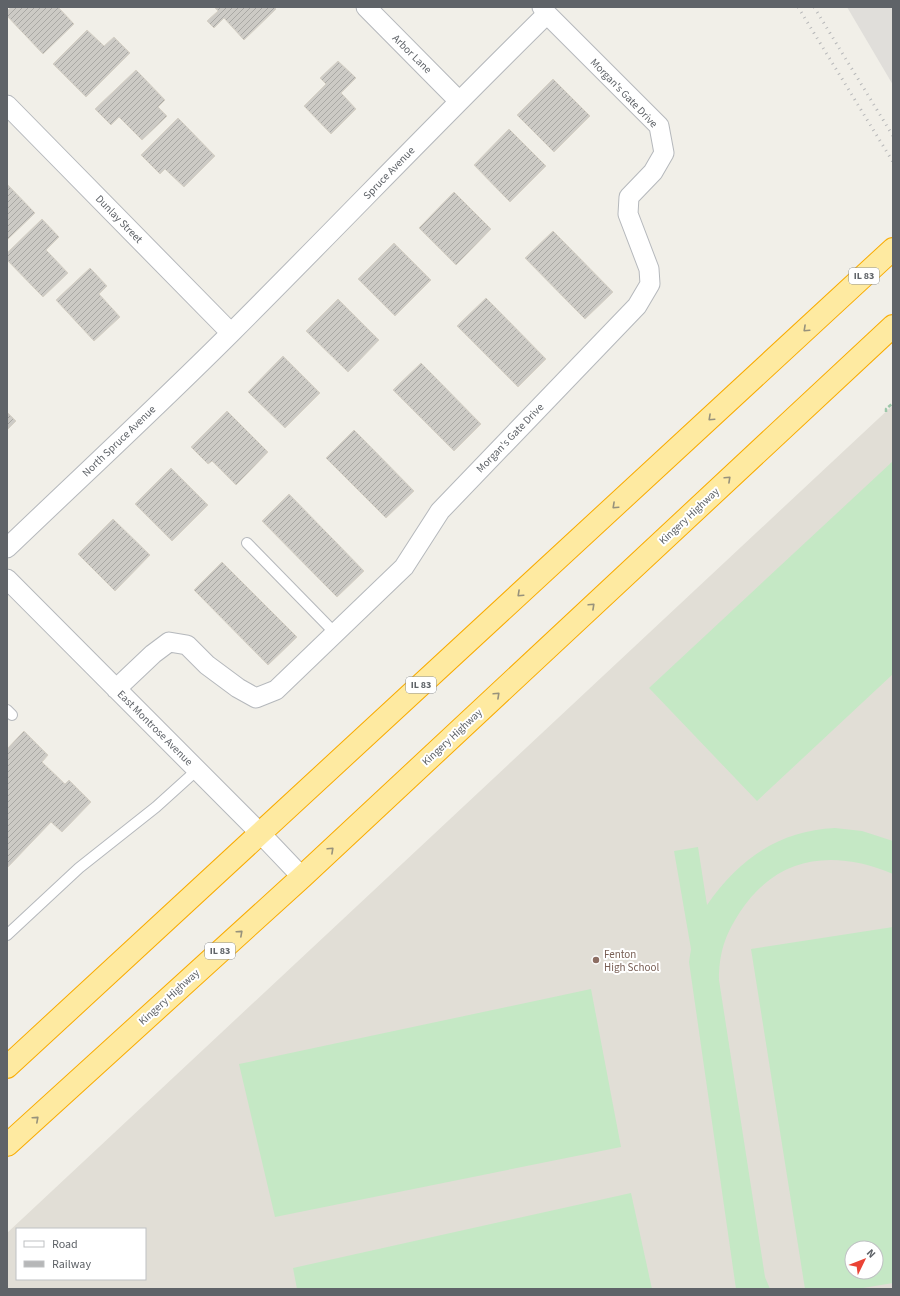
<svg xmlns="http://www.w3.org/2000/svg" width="900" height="1296" viewBox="0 0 900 1296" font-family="'Source Sans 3',sans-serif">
  <defs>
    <pattern id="building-hatch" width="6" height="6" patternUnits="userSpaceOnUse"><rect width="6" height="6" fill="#cccac5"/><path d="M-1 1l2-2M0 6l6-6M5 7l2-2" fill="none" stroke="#a9a8a4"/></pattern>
  </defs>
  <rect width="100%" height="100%" fill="#f1efe8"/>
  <path fill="#e0deda" d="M847,7H893V85Z"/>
  <path fill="#e1ded6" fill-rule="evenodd" d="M893,405V1289H7V1233ZM17,1229H145V1279H17ZM852,1248H876V1272H852Z"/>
  <path fill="#c5e8c5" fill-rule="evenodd" d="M893,461V674L757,801L649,688Z
    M835,828L862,831L893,841V874C834,849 777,855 740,912C725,935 719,953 719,980L765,1277L770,1289H736L689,962L691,949L674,851L698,847L707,905C739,859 778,831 835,828Z
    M893,927V1283L857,1289H805L751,949ZM852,1248H876V1272H852Z
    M591,989L621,1147L275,1217L239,1064Z
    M631,1193L652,1289H297L293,1268Z"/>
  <path fill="url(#building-hatch)" stroke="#d6d1c6" d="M11,7H58L74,24L43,54L7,16V11Z
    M214,7H274L276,9L244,40L224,18L214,28L207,21L218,11Z
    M87,30L104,46L114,37L130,53L86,97L53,64Z
    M338,61L356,78L341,93L356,109L331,134L304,106L326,84L320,78Z
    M136,70L165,100L158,107L167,116L142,140L119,117L111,125L95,109Z
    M553,79L590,116L554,152L517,115Z
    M178,118L215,156L184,187L165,169L160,174L141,155Z
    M509,129L546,166L510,202L474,165Z
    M7,184L35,213L7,240Z
    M454,192L491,229L456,265L419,228Z
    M42,219L59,237L46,250L68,273L43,297L7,260V253Z
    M553,231L613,292L585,319L525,258Z
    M394,243L431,280L395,316L358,279Z
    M90,268L107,286L99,294L120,317L94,341L56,300Z
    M486,298L546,359L518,387L457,326Z
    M338,299L379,340L348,372L306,331Z
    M283,356L320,393L285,428L248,392Z
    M421,363L481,424L454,451L393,390Z
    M227,411L268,452L236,485L212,461L208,464L191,447Z
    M7,412L16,421L7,430Z
    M354,430L414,491L386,518L326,458Z
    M171,468L208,505L172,541L135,504Z
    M289,494L364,571L337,597L262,521Z
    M113,519L150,555L115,591L78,554Z
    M222,562L297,637L268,665L194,590Z
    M24,731L48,755L42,762L65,784L69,780L91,802L62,832L51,822L7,868V749Z"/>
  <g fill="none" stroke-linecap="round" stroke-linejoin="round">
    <defs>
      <path id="service" d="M247,543L335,633
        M7,710L12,715
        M7,935L79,868L156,807L197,770"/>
      <path id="minor" d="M366,7L459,101
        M7,105L231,333
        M7,548C82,476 159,405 233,331C338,226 441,118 547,14
        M7,579L261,834L302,877
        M116,689L153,654L169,642L187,645L207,665L238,688L256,698L276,690L404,567L440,511L637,306L650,284L649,269L628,214L629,197L653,172L664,153L659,126L547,14L542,7"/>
      <path id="trunk" d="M7,1067L893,249
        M7,1145L302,877L893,326"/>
    </defs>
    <use href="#service" stroke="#b5b8bc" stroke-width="12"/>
    <use href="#minor" stroke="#b5b8bc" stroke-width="21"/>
    <use href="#trunk" stroke="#f9ab00" stroke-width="24"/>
    <path stroke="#9cc7a9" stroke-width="2.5" stroke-dasharray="4 2" stroke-linecap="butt" d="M886,412V409L893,403"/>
    <use href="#service" stroke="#fff" stroke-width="10"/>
    <use href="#minor" stroke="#fff" stroke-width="19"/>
    <use href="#trunk" stroke="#feeaa1" stroke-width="22"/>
    <path stroke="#b6b7b8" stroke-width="3" stroke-dasharray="1 5" stroke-linecap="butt" d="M798,7L893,162
      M814,7L893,136"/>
  </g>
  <defs><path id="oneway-chevron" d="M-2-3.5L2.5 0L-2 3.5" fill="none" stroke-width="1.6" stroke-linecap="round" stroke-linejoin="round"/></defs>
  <g stroke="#97927c">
    <use href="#oneway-chevron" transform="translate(806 329) rotate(137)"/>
    <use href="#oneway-chevron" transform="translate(711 418) rotate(137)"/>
    <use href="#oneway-chevron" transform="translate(728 479) rotate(-43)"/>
    <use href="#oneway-chevron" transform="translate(615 506) rotate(137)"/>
    <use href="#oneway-chevron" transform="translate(520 594) rotate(137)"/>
    <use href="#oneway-chevron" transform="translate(592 606) rotate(-43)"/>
    <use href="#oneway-chevron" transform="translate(497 695) rotate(-43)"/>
    <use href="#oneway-chevron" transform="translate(331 850) rotate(-43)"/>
    <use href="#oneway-chevron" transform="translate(240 933) rotate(-42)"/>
    <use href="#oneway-chevron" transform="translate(36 1119) rotate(-42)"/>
  </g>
  <circle fill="#8d6e63" stroke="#fff" stroke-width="1.5" cx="596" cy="960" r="4"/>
  <g text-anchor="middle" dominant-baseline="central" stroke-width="4" stroke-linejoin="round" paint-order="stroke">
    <g fill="#fff" stroke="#8f9295" stroke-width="1">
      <rect x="849" y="268" width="30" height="16" rx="3"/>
      <rect x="406" y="677" width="30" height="16" rx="3"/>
      <rect x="205" y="943" width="30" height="16" rx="3"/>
    </g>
    <g font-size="10" font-weight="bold" fill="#5f6368">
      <text x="864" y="276">IL 83</text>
      <text x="421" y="685">IL 83</text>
      <text x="220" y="951">IL 83</text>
    </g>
    <g font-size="11" fill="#5f6368" stroke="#fff">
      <text transform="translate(412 54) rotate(45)">Arbor Lane</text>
      <text transform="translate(624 93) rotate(46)">Morgan's Gate Drive</text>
      <text transform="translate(389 173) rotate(-46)">Spruce Avenue</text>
      <text transform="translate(119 219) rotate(46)">Dunlay Street</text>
      <text transform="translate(510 438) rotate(-46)">Morgan's Gate Drive</text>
      <text transform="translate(119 441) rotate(-44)">North Spruce Avenue</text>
      <text transform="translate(689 516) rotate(-43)">Kingery Highway</text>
      <text transform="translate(155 728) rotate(45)">East Montrose Avenue</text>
      <text transform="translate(452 737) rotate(-43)">Kingery Highway</text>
      <text transform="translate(169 997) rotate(-42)">Kingery Highway</text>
    </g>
    <g font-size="11" fill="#785e54" stroke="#fff" text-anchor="start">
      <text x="604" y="954">Fenton<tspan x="604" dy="13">High School</tspan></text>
    </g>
  </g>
  <rect width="900" height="1296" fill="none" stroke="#5f6368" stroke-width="16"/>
  <rect x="16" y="1228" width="130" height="52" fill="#ffffff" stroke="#bfc1c3"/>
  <rect x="24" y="1241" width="20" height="6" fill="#ffffff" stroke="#bfc1c3"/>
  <text x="52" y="1248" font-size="12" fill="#5f6368">Road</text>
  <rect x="24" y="1261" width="20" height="6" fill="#b6b7b8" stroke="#bfc1c3"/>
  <text x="52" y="1268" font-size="12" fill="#5f6368">Railway</text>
  <g transform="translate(864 1260) rotate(47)"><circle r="19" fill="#ffffff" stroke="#bfc1c3"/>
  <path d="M0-3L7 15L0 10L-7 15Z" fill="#ea4335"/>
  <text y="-6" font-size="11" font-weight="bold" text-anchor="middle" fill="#5f6368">N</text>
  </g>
</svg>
